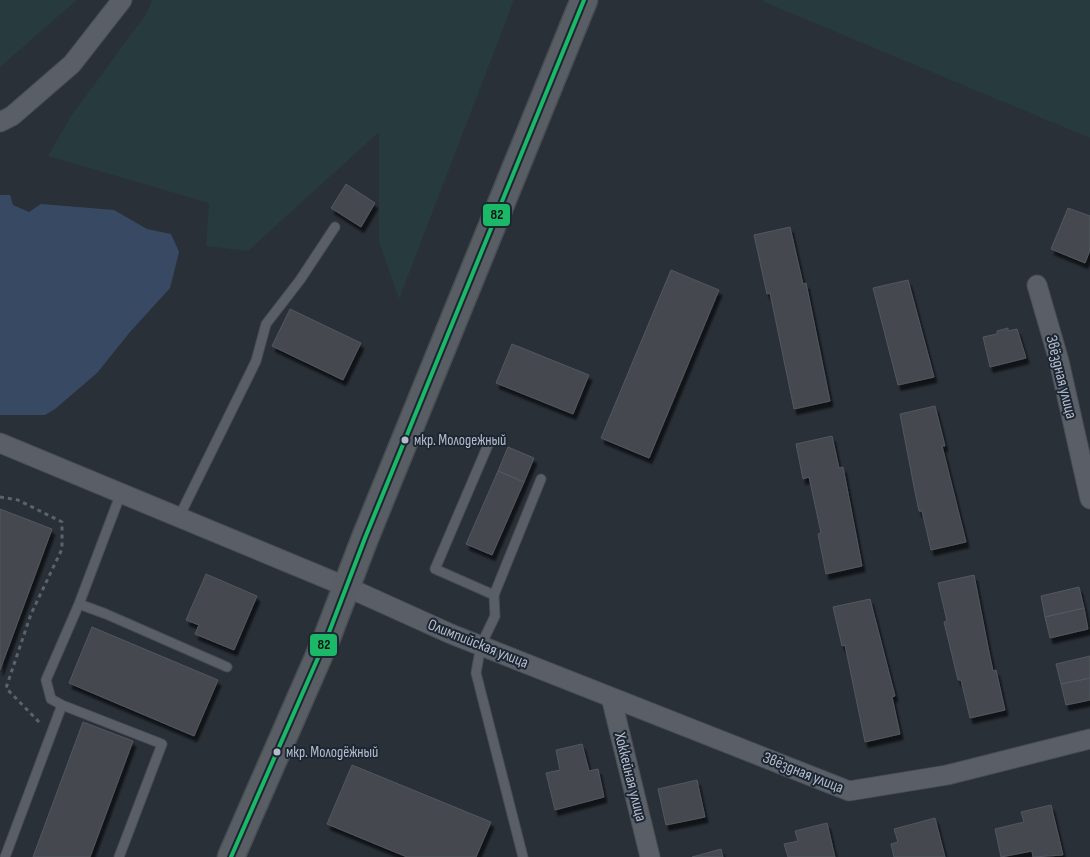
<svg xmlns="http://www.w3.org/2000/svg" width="1090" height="857" viewBox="0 0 1090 857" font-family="'Sofia Sans Condensed',sans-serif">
  <defs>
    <filter id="shadow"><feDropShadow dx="3" dy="5.5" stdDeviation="1" flood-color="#0009"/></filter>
  </defs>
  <rect width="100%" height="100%" fill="#2a3038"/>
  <path fill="#273a3e" d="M0,0H77L0,67Z
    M152,0H514L399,299L379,241V132L248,251L206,246L209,203L48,156L71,116L147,13Z
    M1090,0V138L762,1V0Z"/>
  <path fill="#384963" d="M0,195H10L13,205L29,212L41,204L114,210L147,229L171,234L179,252L170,288L130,332L97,373L55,409L45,415H0Z"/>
  <path fill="#444950" stroke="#52575f" filter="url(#shadow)" d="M346,184L375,203L361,227L331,208Z
    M1068,208L1090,216V250L1085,263L1051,249Z
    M790,227L803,284L806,283L830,401L794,409L770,293L767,294L754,235Z
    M671,270L719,290L649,458L601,438Z
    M908,280L934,377L898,385L873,288Z
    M290,309L361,343L343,380L272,346Z
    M1008,328V331L1017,329L1026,358L990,367L983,337L997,334V331Z
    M512,344L589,375L573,414L496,383Z
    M935,406L945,446H942L966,542L931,550L922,511H919L915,492L900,414Z
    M832,436L839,468L843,467L862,566L826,574L818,534L821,533L809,477L803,479L796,444Z
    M508,447L534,458L524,482L498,471Z
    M498,471L524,482L492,555L466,544Z
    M0,509L52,529L0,670Z
    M206,574L257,596L234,650L195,634L199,625L186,620Z
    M974,575L989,652L993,671L996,670L1005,710L970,718L961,680H958L944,622L947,621L938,583Z
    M1079,587L1084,608L1045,617L1041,596Z
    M870,599L895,696L892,697L900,734L865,742L845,645L842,646L833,607Z
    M1084,608L1088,629L1050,638L1045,617Z
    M92,627L218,680L194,736L69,683Z
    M1090,656V678L1061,684L1056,664Z
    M1090,678V700L1066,705L1061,684Z
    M83,722L133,741L90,857H33Z
    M582,744L589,771L598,769L604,797L555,810L546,773L560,770L556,750Z
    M352,765L491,822L476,857H407L327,824Z
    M697,780L705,817L666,825L658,789Z
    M1051,805L1063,855L1033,857L1032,851L1001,857L995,829L1024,822L1021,812Z
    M935,818L945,857H894L891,844L898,842L894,829Z
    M827,823L835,857H788L784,844L798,841L795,831Z
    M721,849L723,857H692Z"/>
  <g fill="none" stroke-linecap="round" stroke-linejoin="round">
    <defs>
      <path id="lane" d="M488,445L435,569L494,595
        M121,493L79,604L106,614L227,667
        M179,517L256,361L266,324L300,280L335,227
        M62,705L51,699L46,680L79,604
        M5,857L62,705L162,744L119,857
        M523,857L476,673L481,645L495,616L494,595L541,479"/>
      <path id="street" d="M0,122L12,116L72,64L122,0
        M1037,285L1059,361L1090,499
        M0,443L347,587L451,634L849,791L947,775L1090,739
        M611,697L650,857"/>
      <path id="secondary" d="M231,857L328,635L365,538L584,0"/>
    </defs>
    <use href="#lane" stroke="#484c53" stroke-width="11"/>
    <use href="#street" stroke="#484c53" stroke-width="21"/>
    <use href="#secondary" stroke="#484c53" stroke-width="29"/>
    <path stroke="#5d636a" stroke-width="3" stroke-dasharray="4 4" stroke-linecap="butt" d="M0,497L18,500L62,522V549L31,614L6,688L40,723"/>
    <use href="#lane" stroke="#5a5e66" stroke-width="9"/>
    <use href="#street" stroke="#5a5e66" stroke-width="19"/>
    <use href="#secondary" stroke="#595d64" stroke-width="26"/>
    <defs>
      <path id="bus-1" d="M231,857L328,635L365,538L584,0"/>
    </defs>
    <use href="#bus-1" stroke="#1d2633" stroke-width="8"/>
    <use href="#bus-1" stroke="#1ab867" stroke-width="4"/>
  </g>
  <g fill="#b4bcc9" stroke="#1d2633" stroke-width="2">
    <circle cx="405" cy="440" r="4.5"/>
    <circle cx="277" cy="752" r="4.5"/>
  </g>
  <g text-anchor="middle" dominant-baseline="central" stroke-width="4" stroke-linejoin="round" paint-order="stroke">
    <g font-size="15" fill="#b4bcc9" stroke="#1d2633" text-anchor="start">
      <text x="414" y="440">мкр. Молодежный</text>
      <text x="286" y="752">мкр. Молодёжный</text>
    </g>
    <g font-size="16" fill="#b4bcc9" stroke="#1d2633">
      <text transform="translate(1061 377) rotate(76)">Звёздная улица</text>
      <text transform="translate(478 644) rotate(22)">Олимпийская улица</text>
      <text transform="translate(803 773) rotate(22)">Звёздная улица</text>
      <text transform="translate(630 777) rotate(76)">Хоккейная улица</text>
    </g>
  </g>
  <g stroke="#1d2633" stroke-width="2">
    <rect x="482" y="203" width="29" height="24" rx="5" fill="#1ab867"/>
    <rect x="309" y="633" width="29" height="24" rx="5" fill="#1ab867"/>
  </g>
  <g font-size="14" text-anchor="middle" font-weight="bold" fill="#111">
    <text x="497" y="219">82</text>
    <text x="324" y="649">82</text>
  </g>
</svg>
